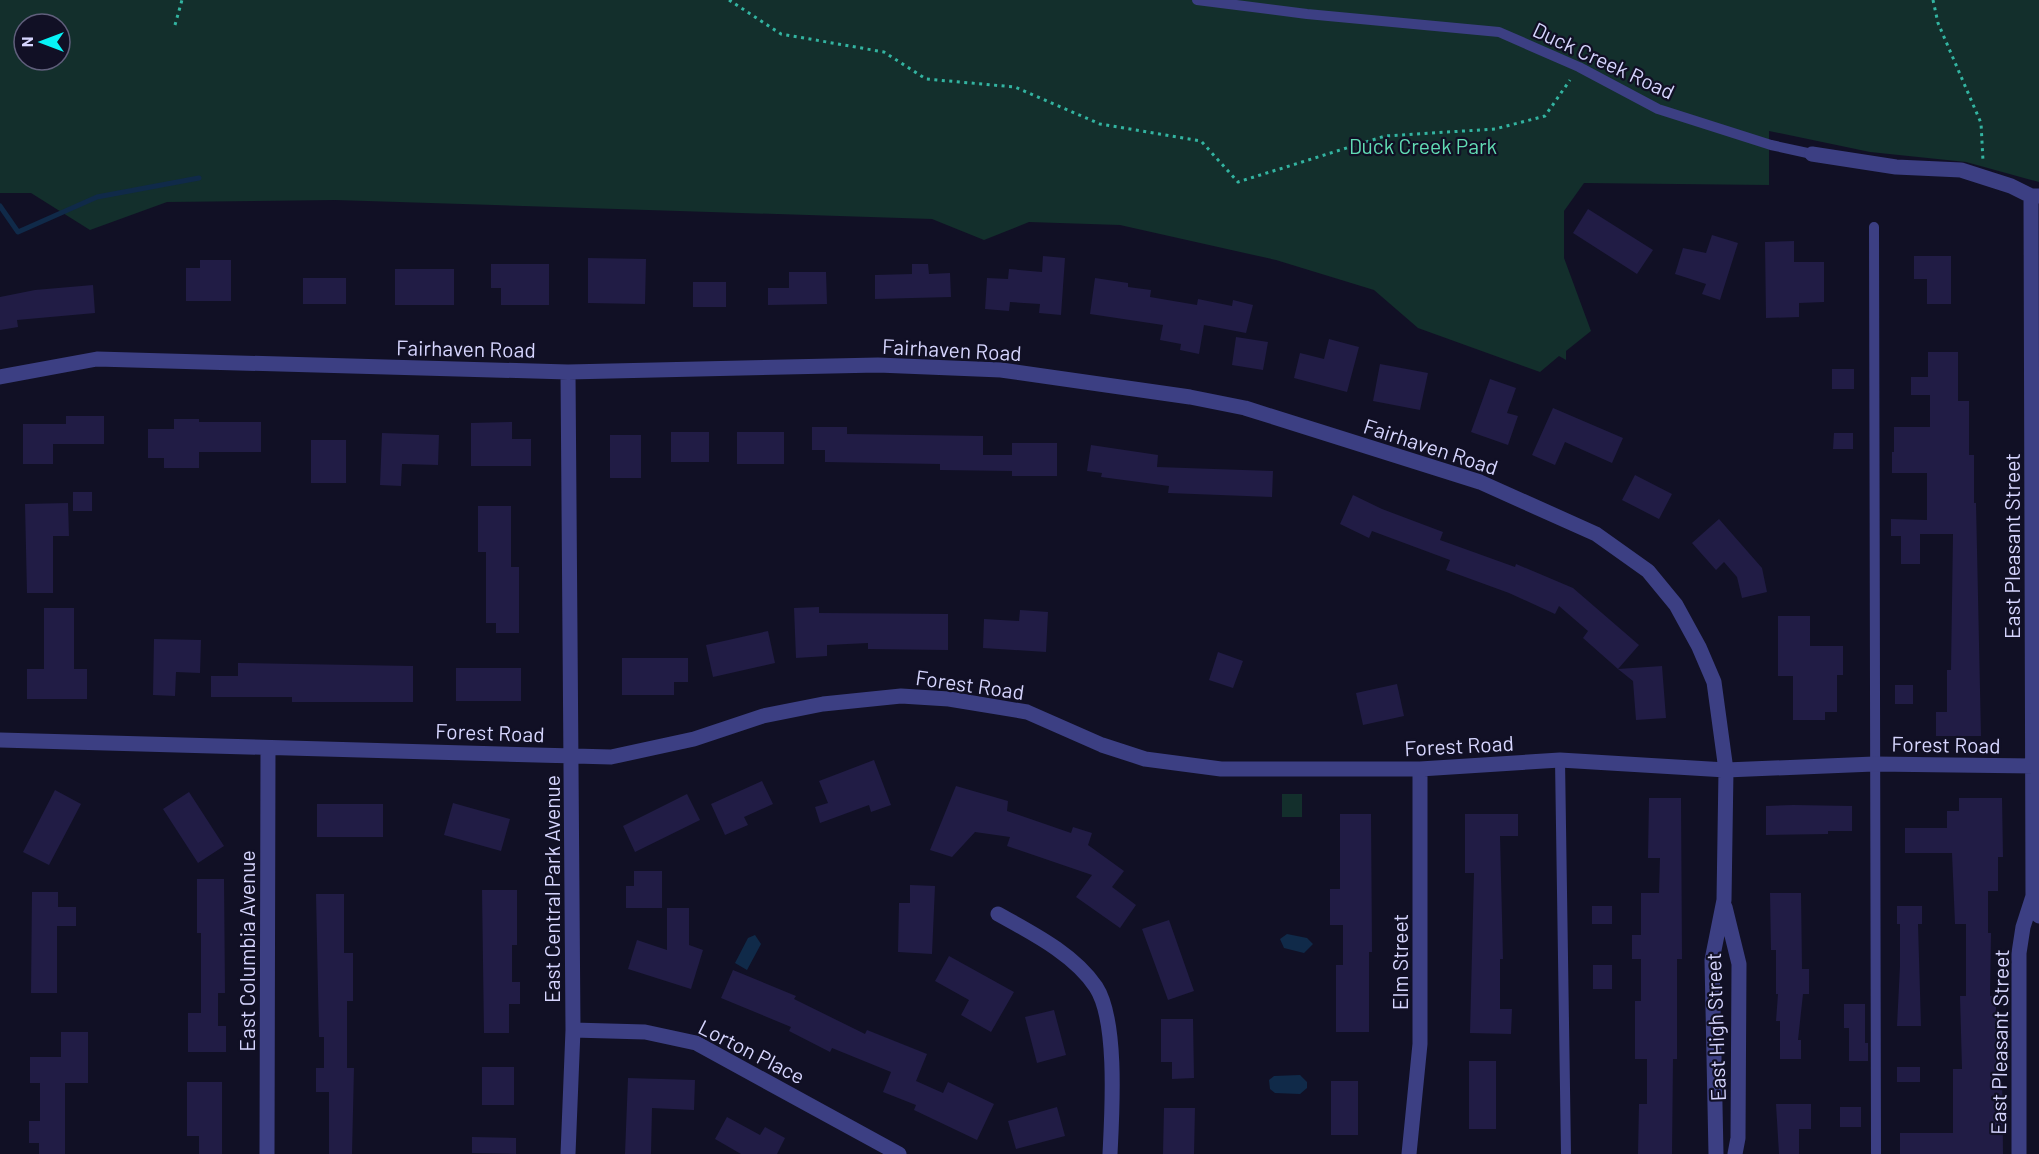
<svg xmlns="http://www.w3.org/2000/svg" width="2039" height="1154" viewBox="0 0 2039 1154" font-family="Barlow,sans-serif">
  <rect width="100%" height="100%" fill="#111025"/>
  <path fill="#132f2c" fill-rule="evenodd" d="M0,0H2039V182L1966,162L1870,152L1769,131V185L1584,183L1564,211V258L1591,331L1566,351V360L1559,356L1540,372L1418,328L1374,290L1276,260L1120,225L1029,222L984,240L932,219L335,200L167,202L90,230L31,193H0ZM24,24H60V60H24Z
    M1282,794H1302V817H1282Z"/>
  <path fill="#102a49" d="M1287,934L1307,938L1313,944L1304,953L1284,948L1280,939Z
    M755,935L761,944L747,970L735,963L748,938Z
    M1300,1075L1307,1082V1088L1300,1094L1275,1093L1270,1089L1269,1080L1274,1076Z"/>
  <g fill="none" stroke-linecap="round" stroke-linejoin="round">
    <path stroke="#102a49" stroke-width="5" d="M0,206L18,232L97,197L199,178"/>
  </g>
  <path fill="#211c45" d="M1588,209L1653,250L1637,274L1573,233Z
    M1712,235L1738,243L1720,300L1702,294L1706,284L1675,274L1683,248L1706,253Z
    M1794,241V262H1824V302L1799,303V317L1766,318L1765,242Z
    M1043,256L1065,258L1061,315L1039,313L1040,304L1010,302L1009,311L985,309L987,278L1008,279L1009,269L1042,272Z
    M1914,256H1951V304H1927V279H1914Z
    M588,258L646,259L645,304L588,303Z
    M200,260H231V301H186V268H200Z
    M491,264H549V305H501V288H491Z
    M912,264H928L929,274L950,273L951,297L875,299V275L912,274Z
    M395,269H454V305H395Z
    M789,272H826L827,304L768,305V288H789Z
    M303,278H346V304H303Z
    M1095,278L1128,283V287L1151,290L1150,297L1197,305L1198,299L1232,306L1233,300L1253,305L1246,333L1204,325L1199,354L1180,350L1181,344L1160,340L1163,325L1090,314Z
    M693,282H726V307H693Z
    M93,285L95,313L17,320L18,327L0,330V297L35,290Z
    M1236,337L1268,342L1263,370L1232,365Z
    M1329,339L1359,347L1347,392L1294,378L1300,353L1324,359Z
    M1928,352H1958V401H1969V455H1974V503H1976L1981,736H1936V712H1947V670H1951L1953,534H1920V564H1901V536H1891V519L1927,520V473H1892V452H1894V427H1930V395H1911V377H1928Z
    M1380,364L1428,373L1420,410L1373,401Z
    M1832,369H1854V389H1832Z
    M1490,379L1516,388L1507,413L1518,416L1508,445L1471,432Z
    M1553,408L1623,438L1612,463L1565,442L1555,465L1532,455Z
    M66,416H104V444H53V464H23V424H66Z
    M174,419H199V422H261V452H199V468H164V458H148V429H174Z
    M512,422V439H531V466H471V423Z
    M812,427H847V434L983,436V455H1012V443H1057V476H1012V471L940,470V464L825,462V450H812Z
    M671,432H709V462H671Z
    M737,432H784V464H737Z
    M382,433L439,435L438,465L402,464L401,486L380,485Z
    M1834,433H1853V449H1833Z
    M610,435H641V478H610Z
    M311,440H346V483H311Z
    M1091,445L1158,455L1157,467L1273,471L1272,497L1168,493L1169,486L1101,477L1102,473L1087,471Z
    M1635,475L1672,494L1659,519L1622,500Z
    M73,492H92V511H73Z
    M1353,495L1382,509L1443,532L1440,540L1515,567L1516,564L1573,588L1639,645L1618,669L1583,638L1588,631L1559,606L1555,614L1509,593L1446,570L1450,560L1372,531L1369,538L1340,524Z
    M68,503L69,536H53V593H27L25,504Z
    M478,506H511V567H519V633H496V623H486V552H478Z
    M1719,519L1762,568L1767,592L1742,598L1737,577L1724,562L1716,570L1692,543Z
    M819,607V613L948,614V650L868,649V643L827,645V656L796,658L794,608Z
    M44,608H74V669H87V699H27V669H44Z
    M1020,610L1048,612L1046,652L983,648L984,619L1019,621Z
    M1778,616H1810V646H1843V675H1837V712H1825V720H1793V676H1778Z
    M768,631L775,663L713,677L706,645Z
    M154,639L201,640L200,673L176,672L175,696L153,695Z
    M1218,652L1243,661L1233,688L1209,680Z
    M622,658H688V682H674V695H622Z
    M238,663L413,666V702H292V697H211V676H238Z
    M1662,666L1666,718L1636,720L1633,681L1618,669Z
    M456,668H521V701H456Z
    M1397,684L1404,716L1363,725L1356,693Z
    M1895,685H1913V704H1895Z
    M874,760L891,805L871,812L869,805L820,823L815,807L828,803L819,781Z
    M762,781L773,804L744,817L748,825L725,835L711,804Z
    M956,786L1008,801L1007,811L1071,833L1073,827L1092,833L1088,845L1124,871L1112,887L1136,905L1120,928L1076,897L1092,875L1007,846L1010,837L975,832L952,857L930,850Z
    M55,790L81,804L49,865L23,852Z
    M189,792L224,846L198,863L163,809Z
    M687,794L700,820L635,852L623,826Z
    M1649,798H1681L1682,959H1677V1059H1673L1672,1154H1638L1639,1104H1647V1059H1635V1001H1641V959H1632V935H1641V893H1659L1660,858H1648Z
    M1959,798H2002L2003,857H1998V891H1988V933H1991L1990,996H1996V1069H2002L2003,1154H1900V1133H1953V1069H1962L1960,996H1966V924H1955L1952,853H1905V828H1947V811H1959Z
    M453,803L510,819L501,851L444,835Z
    M317,804H383V837H317Z
    M1793,805L1852,806V831H1828V834L1766,835V806Z
    M1340,814H1371L1372,952H1369V1032H1336V965H1343V925H1330V889H1340Z
    M1465,814H1518V836H1500L1503,959H1500V1009H1512L1511,1034L1470,1033L1474,873H1465Z
    M634,871H662V908H626V886H634Z
    M197,879H224L225,993H218V1026H226V1052H188V1013H201V933H197Z
    M910,885L935,886L932,954L898,952L899,903H910Z
    M482,890H517V945H512V982H520V1004H509V1033H484Z
    M32,892H58V907H76V926H57V993H31Z
    M1770,893H1801L1802,969H1809V994H1803L1798,1040H1801V1059H1780V1021H1776L1778,994H1776V950H1771Z
    M316,894H344V953H353V1001H347V1068H354L352,1154H329V1092H316V1068H324V1037H319Z
    M1592,906H1612V924H1592Z
    M1897,906H1922V924H1918L1921,1026H1897L1900,966V924H1897Z
    M667,908H689V945L703,950L691,989L628,969L637,940L667,950Z
    M1169,920L1194,991L1168,1000L1142,929Z
    M949,956L1014,992L991,1032L961,1015L969,1000L935,981Z
    M1593,965H1612V989H1593Z
    M733,970L796,996L794,999L865,1034L867,1030L927,1054L916,1081L943,1093L948,1082L994,1104L977,1140L914,1110L916,1105L883,1092L891,1072L832,1048L830,1052L789,1031L791,1027L721,998Z
    M1844,1004H1865V1043H1868V1061H1849V1028H1844Z
    M1054,1010L1066,1055L1037,1063L1025,1017Z
    M1161,1019H1193L1194,1078L1172,1079V1062H1161Z
    M61,1032H88V1083H65V1154H39V1143H29V1121H40V1083H30V1057H61Z
    M1469,1061H1496V1129H1469Z
    M482,1067H514V1105H482Z
    M1897,1067H1920V1082H1897Z
    M628,1078L695,1080L694,1110L652,1108L651,1154H625Z
    M1331,1081H1358V1135H1331Z
    M187,1082H222V1154H199V1136H187Z
    M1776,1104H1811V1129H1799V1154H1779Z
    M1057,1107L1065,1136L1016,1149L1008,1121Z
    M1840,1107H1861V1127H1840Z
    M1164,1108H1195L1194,1154H1163Z
    M727,1117L760,1135L765,1127L785,1138L777,1154H741L715,1139Z
    M472,1137L516,1138V1154L472,1153Z"/>
  <g fill="none" stroke-linecap="round" stroke-linejoin="round">
    <path stroke="#33b4a1" stroke-width="3" stroke-dasharray="3 4.5" stroke-linecap="butt" d="M729,0L781,34L884,52L926,79L1015,87L1100,124L1201,141L1238,182L1385,136L1495,129L1545,116L1570,80
      M1933,0L1938,23L1981,123L1983,161
      M175,25L182,0"/>
    <path stroke="#3c3f83" stroke-width="10" d="M1197,0L1307,14L1499,32L1579,67L1658,109L1771,145L1812,154
      M1874,227L1876,1154
      M1560,760L1566,1154"/>
    <path stroke="#3c3f83" stroke-width="15" d="M1812,154L1896,167L1961,170L2011,186L2031,196H2039
      M2031,196L2033,896L2039,916
      M0,377L97,359L568,372L878,365L1001,370L1190,397L1245,408L1480,482L1596,534L1648,571L1676,605L1699,647L1714,682L1726,770L1724,900L1712,960L1716,1154
      M0,740L611,757L694,739L763,716L823,704L901,696L949,699L1027,712L1102,745L1145,759L1221,769H1420L1560,760L1726,770L1874,764L2039,766
      M1725,907L1739,964L1738,1138L1735,1154
      M998,914C1032,933 1074,954 1096,987C1118,1021 1112,1113 1110,1154
      M573,1030L645,1032L696,1043L899,1154
      M267,1154L268,748
      M568,1154L573,1030L568,372
      M1409,1154L1420,1044V769
      M2019,1154V953L2023,927L2033,896"/>
  </g>
  <g text-anchor="middle" dominant-baseline="central" stroke-width="4.5" stroke-linejoin="round" paint-order="stroke">
    <g font-size="21" fill="#d6d5fe" stroke="#111025">
      <text transform="translate(1604 60) rotate(25)">Duck Creek Road</text>
      <text transform="translate(466 348) rotate(1)">Fairhaven Road</text>
      <text transform="translate(952 349) rotate(3)">Fairhaven Road</text>
      <text transform="translate(1431 446) rotate(18)">Fairhaven Road</text>
      <text transform="translate(2011 546) rotate(-90)">East Pleasant Street</text>
      <text transform="translate(970 684) rotate(8)">Forest Road</text>
      <text transform="translate(490 732) rotate(2)">Forest Road</text>
      <text transform="translate(1946 744) rotate(1)">Forest Road</text>
      <text transform="translate(1459 745) rotate(-3)">Forest Road</text>
      <text transform="translate(551 889) rotate(-90)">East Central Park Avenue</text>
      <text transform="translate(246 951) rotate(-90)">East Columbia Avenue</text>
      <text transform="translate(1399 962) rotate(-90)">Elm Street</text>
      <text transform="translate(1715 1027) rotate(-92)">East High Street</text>
      <text transform="translate(1999 1042) rotate(-89)">East Pleasant Street</text>
      <text transform="translate(752 1051) rotate(27)">Lorton Place</text>
    </g>
    <g font-size="21" fill="#62dcb4" stroke="#111025">
      <text x="1423" y="145">Duck Creek Park</text>
    </g>
  </g>
  <g transform="translate(42 42) rotate(270)"><circle r="28" fill="#111025" stroke="#605f7c" stroke-width="1.5"/>
  <path d="M0-4.5L10 22L0 15L-10 22Z" fill="#07f3f7"/>
  <text y="-9" font-size="16" font-weight="bold" text-anchor="middle" fill="#d6d5fe">N</text>
  </g>
</svg>
